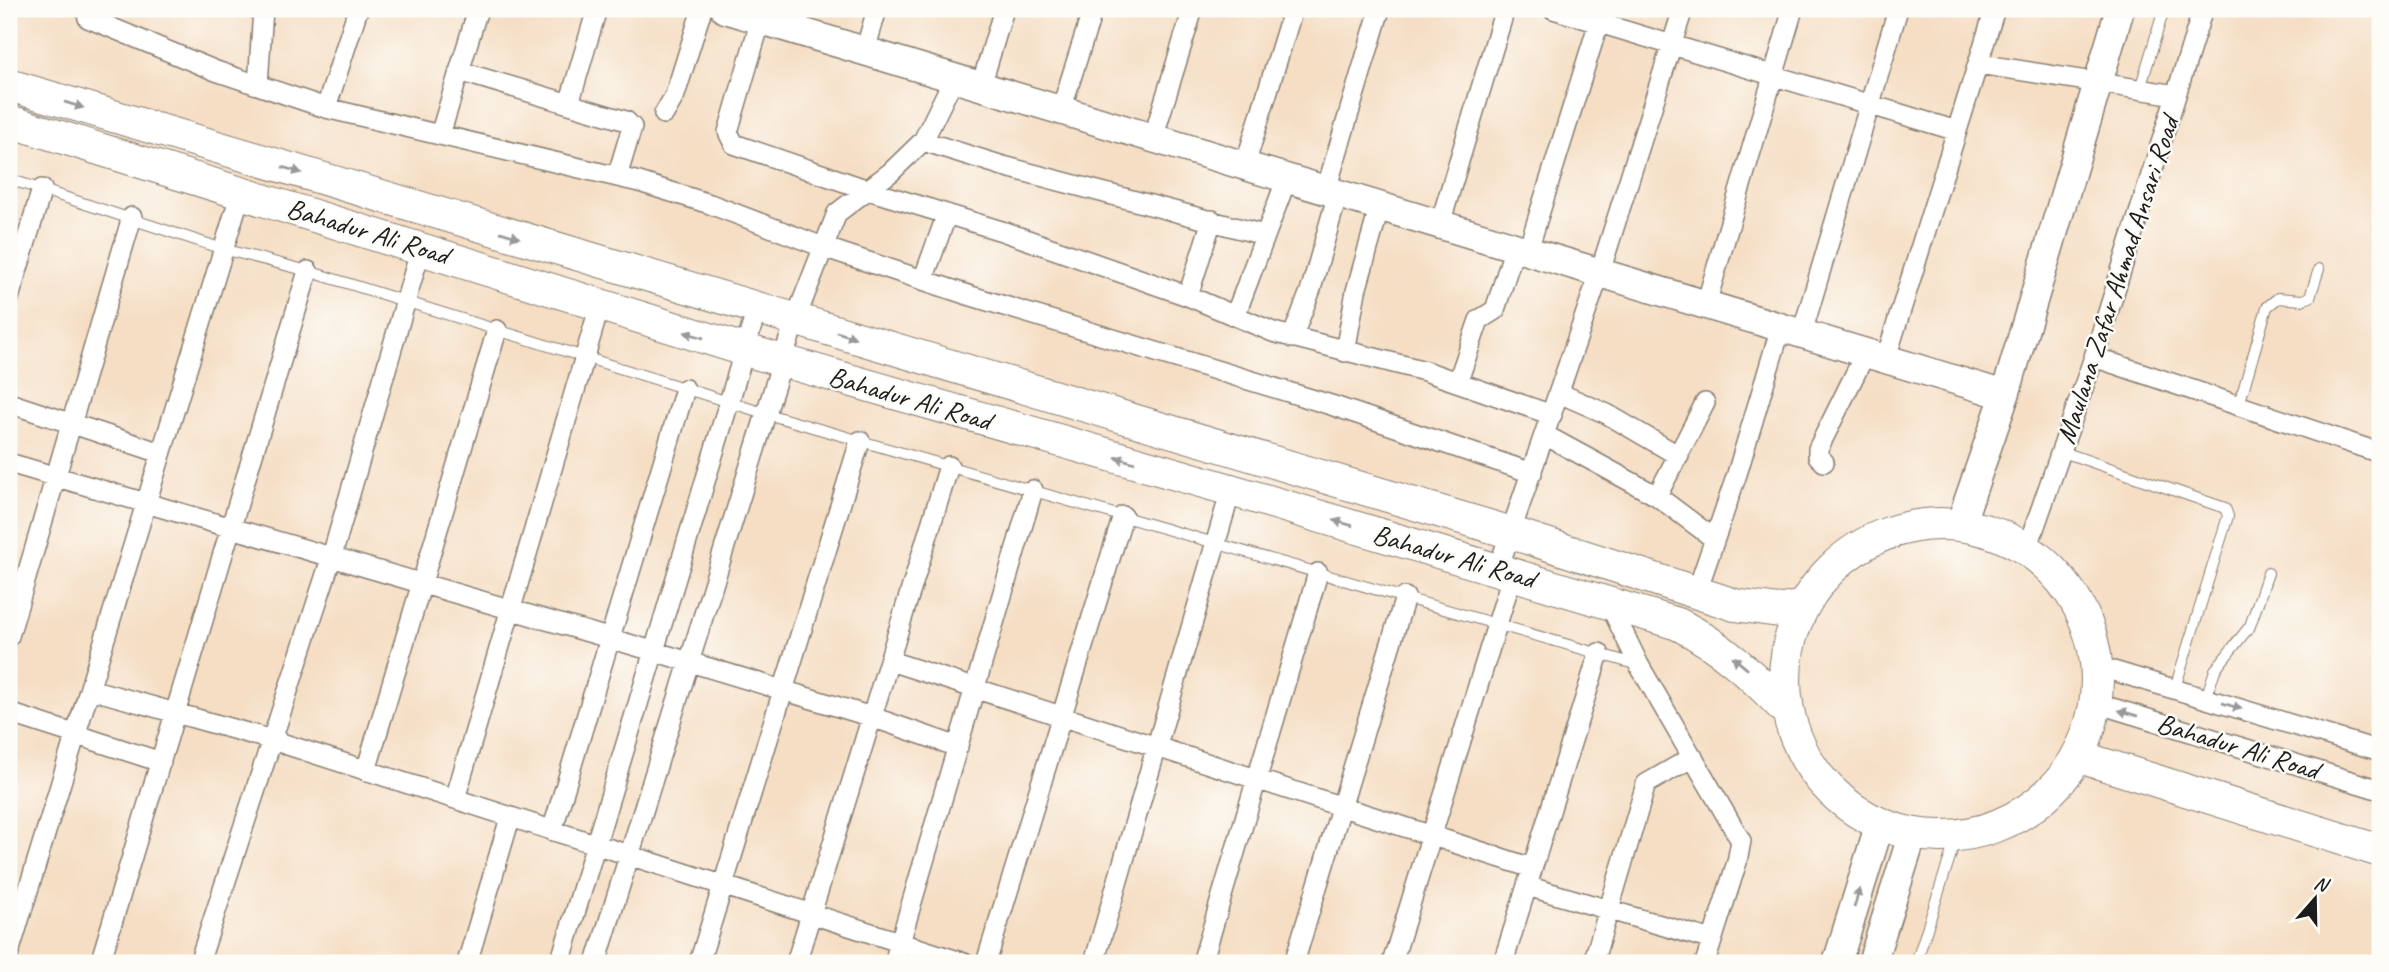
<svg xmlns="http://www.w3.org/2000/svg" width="2389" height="972" viewBox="0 0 2389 972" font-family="Caveat,sans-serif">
  <rect width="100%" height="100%" fill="#fdfcf7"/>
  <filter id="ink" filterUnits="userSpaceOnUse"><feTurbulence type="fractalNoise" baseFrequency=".0143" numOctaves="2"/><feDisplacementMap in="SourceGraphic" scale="14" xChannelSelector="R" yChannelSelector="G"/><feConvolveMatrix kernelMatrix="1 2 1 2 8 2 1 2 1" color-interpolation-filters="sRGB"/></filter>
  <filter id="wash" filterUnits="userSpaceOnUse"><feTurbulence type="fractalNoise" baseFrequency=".00686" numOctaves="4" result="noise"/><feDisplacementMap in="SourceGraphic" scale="28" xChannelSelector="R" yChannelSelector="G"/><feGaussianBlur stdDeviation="1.57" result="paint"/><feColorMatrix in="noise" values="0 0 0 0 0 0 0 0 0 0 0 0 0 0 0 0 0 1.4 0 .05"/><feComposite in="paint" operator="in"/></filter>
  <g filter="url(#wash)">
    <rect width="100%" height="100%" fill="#f5dec4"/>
  </g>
  <g filter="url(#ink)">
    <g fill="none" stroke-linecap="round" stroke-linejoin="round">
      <defs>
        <path id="lane" d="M2140,89L2164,9
          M9,179L223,249L308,271L767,414L1638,665
          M2239,405L2267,307L2278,298L2302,300L2310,297L2319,269
          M2063,452L2225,508L2228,516L2175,688
          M2206,698L2215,670L2250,626L2268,573
          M1916,963L1957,835"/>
        <path id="street" d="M86,9L88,18L216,71L326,108L639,182L710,204L823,247L968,295L1331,405L1532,473
          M1553,9L1957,131
          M761,19L728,132L734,144L868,190L1005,232L1188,296L1273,332L1425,371L1552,415
          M795,30L801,9
          M865,51L877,9
          M1979,64L2176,95
          M459,71L626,121L632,127L617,177
          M258,85L263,9
          M981,86L1004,9
          M569,104L597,9
          M326,108L358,9
          M1061,110L1093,9
          M664,114L675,95L702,9
          M440,135L478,9
          M1153,138L1193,9
          M923,141L1003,166L1264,235
          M1245,165L1293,9
          M1326,190L1380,9
          M1440,224L1505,9
          M1528,250L1603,9
          M923,280L947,214
          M1188,296L1212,220
          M9,298L42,189
          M1706,304L1793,9
          M1235,316L1287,178
          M1802,333L1898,9
          M1292,338L1311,289L1338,193
          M1345,352L1356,291L1380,206
          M2094,357L2380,453
          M1886,358L1995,9
          M1458,381L1479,320L1495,310L1515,247
          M1559,393L1607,414L1679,456
          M9,403L161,453
          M1545,435L1657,496L1713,538
          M1824,462L1818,456V449L1866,352
          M9,463L653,651L872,717L958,747
          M1657,496L1705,403
          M2027,549L2094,357L2203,9
          M1498,569L1600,272L1683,9
          M1696,594L1737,474L1781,327
          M1608,601L1639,665L1741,841L1737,862L1705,963
          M9,636L132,217
          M890,661L1532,868
          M2097,666L2380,751
          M90,689L272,740L964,963
          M2096,703L2380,790
          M9,713L161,762
          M366,771L497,330
          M455,799L600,305
          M552,831L685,389
          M1527,886L1712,940
          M9,953L241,192
          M100,963L308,271
          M199,963L332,556L421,248
          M467,963L510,818
          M560,963L757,309
          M596,963L795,320L837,213L891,172L923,141L954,78
          M699,963L860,441
          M796,963L949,466
          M894,963L1033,490
          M986,963L1123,516
          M1094,963L1231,490
          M1202,963L1318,573
          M1294,963L1405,597
          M1392,963L1513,573
          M1503,963L1599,653
          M1593,963L1646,784L1693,757"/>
        <path id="secondary" d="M725,9L2005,395
          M1960,525L2005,395L2120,9
          M1837,963L1880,823
          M1872,963L1913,833"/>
        <path id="primary" d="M9,85L1512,533L1735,605L1779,611L1803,606
          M9,121L745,350L1231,490L1678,624C1723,647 1753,676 1788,712
          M1785 680a156 156 0 1 1 312 0a156 156 0 1 1-312 0Z
          M2077,756L2380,851"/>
      </defs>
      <use href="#lane" stroke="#887d70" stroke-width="12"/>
      <use href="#street" stroke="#887d70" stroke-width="22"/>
      <use href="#secondary" stroke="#887d70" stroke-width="31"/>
      <use href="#primary" stroke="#887d70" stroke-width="34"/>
      <use href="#lane" stroke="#fff" stroke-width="10"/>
      <use href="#street" stroke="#fff" stroke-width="19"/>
      <use href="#secondary" stroke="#fff" stroke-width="28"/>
      <use href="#primary" stroke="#fff" stroke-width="32"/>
    </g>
    <defs><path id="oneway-solid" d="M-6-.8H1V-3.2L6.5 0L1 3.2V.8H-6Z" transform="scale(1.75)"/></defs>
    <g fill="#999">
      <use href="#oneway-solid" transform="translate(74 105) rotate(17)"/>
      <use href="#oneway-solid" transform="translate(292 170) rotate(17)"/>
      <use href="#oneway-solid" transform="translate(510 235) rotate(17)"/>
      <use href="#oneway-solid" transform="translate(694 335) rotate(-163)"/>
      <use href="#oneway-solid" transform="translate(846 335) rotate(17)"/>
      <use href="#oneway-solid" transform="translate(1125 460) rotate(-164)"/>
      <use href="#oneway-solid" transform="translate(1343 523) rotate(-164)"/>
      <use href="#oneway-solid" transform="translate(1740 663) rotate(-140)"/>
      <use href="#oneway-solid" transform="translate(2232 706) rotate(17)"/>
      <use href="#oneway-solid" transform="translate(2128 713) rotate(-163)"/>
      <use href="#oneway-solid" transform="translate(1857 898) rotate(-73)"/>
    </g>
  </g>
  <g text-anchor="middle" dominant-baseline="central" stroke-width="5" stroke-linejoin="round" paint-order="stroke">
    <g font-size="28" fill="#1c1c1c" stroke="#fdfcf7">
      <text transform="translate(368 231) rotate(17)">Bahadur Ali Road</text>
      <text transform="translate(2117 280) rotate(-72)">Maulana Zafar Ahmad Ansari Road</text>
      <text transform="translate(910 398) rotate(16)">Bahadur Ali Road</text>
      <text transform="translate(1454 556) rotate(16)">Bahadur Ali Road</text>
      <text transform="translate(2238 746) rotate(17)">Bahadur Ali Road</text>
    </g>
  </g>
  <rect width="2389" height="972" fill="none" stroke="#fdfcf7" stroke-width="35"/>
  <g transform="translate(2315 899) rotate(20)" stroke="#fdfcf7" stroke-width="5" paint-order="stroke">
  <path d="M0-5L12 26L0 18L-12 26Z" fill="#1c1c1c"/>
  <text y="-10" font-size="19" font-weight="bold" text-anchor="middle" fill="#1c1c1c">N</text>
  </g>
</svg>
